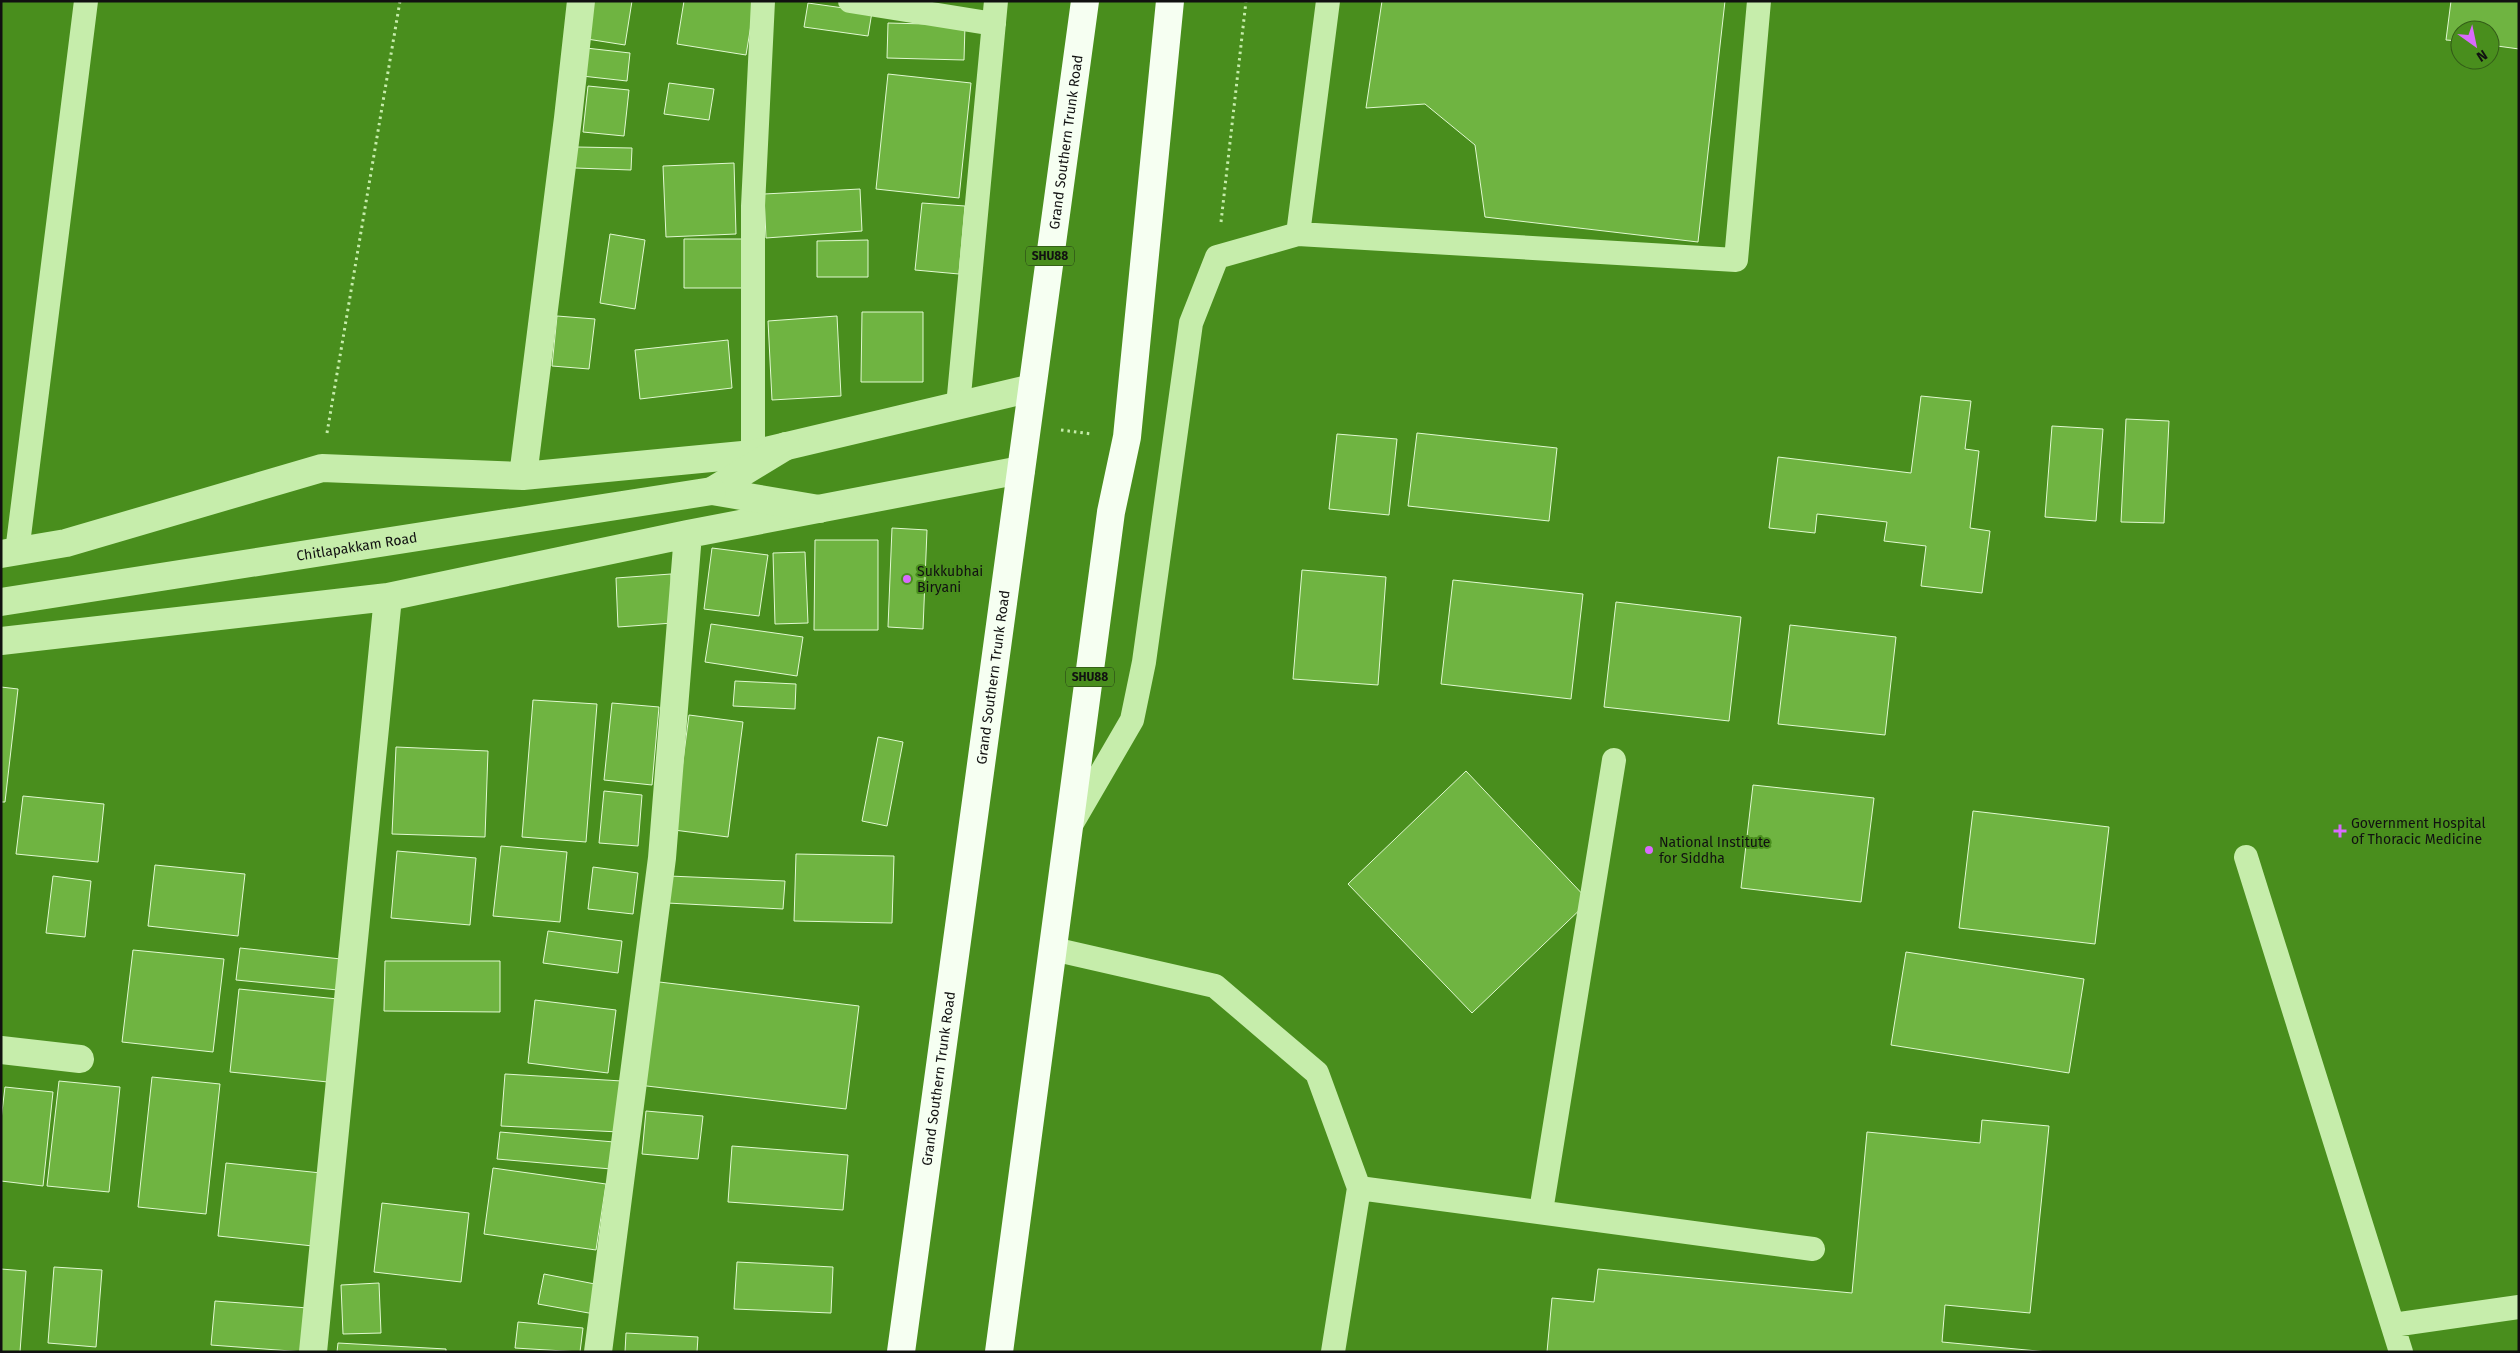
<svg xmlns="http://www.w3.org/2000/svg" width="2520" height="1353" viewBox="0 0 2520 1353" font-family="'Fira Sans',sans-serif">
  <rect width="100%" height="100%" fill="#498e1d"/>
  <path fill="#6fb441" stroke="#e1f9d1" d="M593,1H632L625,45L587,39Z
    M684,1H755L746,55L677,44Z
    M1382,1H1725L1698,242L1485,217L1475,145L1425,104L1366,108Z
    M2451,1H2519V49L2490,45V30H2460V41L2446,40Z
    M808,3L872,12L868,36L804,27Z
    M888,23L965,25L964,60L887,58Z
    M586,48L630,53L627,81L582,76Z
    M888,74L971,83L959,198L876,189Z
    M669,83L714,89L709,120L664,114Z
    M588,86L629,90L624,136L583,132Z
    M576,147L632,148L631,170L575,168Z
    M734,163L736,234L666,237L663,166Z
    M860,189L862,231L766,238L764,194Z
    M922,203L965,206L959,274L915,270Z
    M610,234L645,240L635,309L600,303Z
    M684,239H746V288H684Z
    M868,240V277H817V241Z
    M862,312H923V382H861Z
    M557,316L595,319L589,369L552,366Z
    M837,316L841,396L772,400L768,321Z
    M728,340L732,388L640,399L635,350Z
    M1921,396L1971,401L1965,449L1979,451L1970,528L1990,531L1982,593L1921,586L1926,546L1884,541L1887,522L1817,514L1815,533L1769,528L1778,457L1911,473Z
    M2126,419L2169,421L2164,523L2121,522Z
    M2052,426L2103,429L2096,521L2045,517Z
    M1417,433L1557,448L1549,521L1408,506Z
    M1337,434L1397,439L1389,515L1329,509Z
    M892,528L927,530L923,629L888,627Z
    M815,540H878V630H814Z
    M712,548L768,555L759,616L704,609Z
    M805,552L808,623L775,624L773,553Z
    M1302,570L1386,577L1378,685L1293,679Z
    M671,574L673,623L618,627L616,578Z
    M1453,580L1583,594L1571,699L1441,684Z
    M1616,602L1741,617L1729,721L1604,707Z
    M711,624L803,637L797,676L705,662Z
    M1790,625L1896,637L1885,735L1778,724Z
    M735,681L796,684L795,709L733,706Z
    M1,687L18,689L5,802H1Z
    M533,700L597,704L586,842L522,837Z
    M612,703L659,707L652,785L604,780Z
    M689,715L743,722L728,837L674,830Z
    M878,737L903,742L887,826L862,821Z
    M396,747L488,751L485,837L392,834Z
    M1466,771L1589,901L1472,1013L1348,884Z
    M1753,785L1874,798L1861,902L1741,888Z
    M604,791L642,795L638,846L599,843Z
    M23,796L104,804L98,862L16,854Z
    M1973,811L2109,827L2095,944L1959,928Z
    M501,846L567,852L560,922L493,916Z
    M397,851L476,858L470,925L391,918Z
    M796,854L894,856L892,923L794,921Z
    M155,865L245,874L238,936L148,926Z
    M593,867L638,873L633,914L588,909Z
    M53,876L91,881L85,937L46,933Z
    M669,876L785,881L783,909L667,903Z
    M548,931L622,941L618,973L543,963Z
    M240,948L341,959L338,990L236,980Z
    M133,950L224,959L213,1052L122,1042Z
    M1906,952L2084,979L2069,1073L1891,1045Z
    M385,961H500V1012L384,1011Z
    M651,981L859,1006L846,1109L638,1085Z
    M239,989L338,999L328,1082L230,1072Z
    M535,1000L616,1010L608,1073L528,1063Z
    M505,1074L622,1081L619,1132L501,1126Z
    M152,1077L220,1084L206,1214L138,1207Z
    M59,1081L120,1087L109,1192L47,1186Z
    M5,1087L53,1092L43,1186L1,1181V1120Z
    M646,1111L703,1116L698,1159L642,1154Z
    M1982,1120L2049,1126L2030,1313L1945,1305L1942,1342L2048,1352H1547L1552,1298L1594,1302L1598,1269L1852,1293L1867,1132L1980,1143Z
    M500,1132L614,1142L611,1169L497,1159Z
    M732,1146L848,1155L843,1210L728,1202Z
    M226,1163L321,1173L313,1246L218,1236Z
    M493,1168L606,1184L596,1250L484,1234Z
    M382,1203L469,1213L461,1282L374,1272Z
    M737,1262L833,1267L831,1313L734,1309Z
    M54,1267L102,1270L96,1347L48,1343Z
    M1,1269L26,1271L20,1352H1Z
    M544,1274L605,1286L600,1315L538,1304Z
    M379,1283L381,1333L343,1334L341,1285Z
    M215,1301L308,1308L304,1352L211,1345Z
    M518,1322L583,1328L580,1352L515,1348Z
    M626,1333L698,1337L697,1352H625Z
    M338,1343L446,1349V1352H337Z"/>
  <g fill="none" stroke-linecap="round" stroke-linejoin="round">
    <path stroke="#c6edab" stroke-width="3" stroke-dasharray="2.5 4" stroke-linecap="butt" d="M1221,222L1246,1
      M1061,430L1092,434
      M327,433L400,1"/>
    <path stroke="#c6edab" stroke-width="24" d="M850,1L994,24
      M1328,1L1298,234L1736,260L1759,1
      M958,406L996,1
      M753,454V206L763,1
      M17,552L86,1
      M1071,825L1132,720L1144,662L1191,323L1217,257L1298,234
      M2246,857L2401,1352
      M1053,949L1215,986L1317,1073L1359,1188L1333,1352
      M1359,1188L1813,1249
      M1541,1211L1614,760
      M2393,1325L2519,1307"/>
    <path stroke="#c6edab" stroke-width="28" d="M523,476L568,118L581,1
      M1,554L66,543L322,468L523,476L753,454L1032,388
      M1,641L388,597L688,534L1021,470
      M1,1050L80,1059
      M313,1352L388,597
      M598,1352L662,858L688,534"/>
    <g stroke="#c6edab" stroke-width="28">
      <path d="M786,446L712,491L819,509"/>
      <path id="s1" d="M1,602L712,491"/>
    </g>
    <g stroke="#f6fff2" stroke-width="28">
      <path id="s2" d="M901,1352L1085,1"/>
      <path d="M999,1352L1111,512L1127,437L1170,1"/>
    </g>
  </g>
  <g fill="#d96afd" stroke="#498e1d" stroke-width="2">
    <circle cx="907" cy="579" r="5"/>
    <path d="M2337.5 823.5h5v5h5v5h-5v5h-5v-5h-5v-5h5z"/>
    <circle cx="1649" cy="850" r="5"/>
  </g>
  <g text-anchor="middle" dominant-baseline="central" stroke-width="4" stroke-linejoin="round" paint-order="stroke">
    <g fill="#498e1d" stroke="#223615" stroke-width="1">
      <rect x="1026" y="246.5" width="48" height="19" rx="4"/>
      <rect x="1066" y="667.5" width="48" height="19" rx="4"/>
    </g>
    <g font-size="12" font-weight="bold" fill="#111">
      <text x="1050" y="256">SHU88</text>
      <text x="1090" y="677">SHU88</text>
    </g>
    <g font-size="14" fill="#111" stroke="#498e1d">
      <text stroke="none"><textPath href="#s2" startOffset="1221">Grand Southern Trunk Road</textPath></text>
      <text stroke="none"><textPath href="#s1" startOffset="360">Chitlapakkam Road</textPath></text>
      <text stroke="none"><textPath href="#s2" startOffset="681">Grand Southern Trunk Road</textPath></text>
      <text stroke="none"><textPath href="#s2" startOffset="276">Grand Southern Trunk Road</textPath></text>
    </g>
    <g font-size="14" fill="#111" stroke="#498e1d" text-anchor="start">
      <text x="917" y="571">Sukkubhai<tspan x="917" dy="16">Biryani</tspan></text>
      <text x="2351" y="823">Government Hospital<tspan x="2351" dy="16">of Thoracic Medicine</tspan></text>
      <text x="1659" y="842">National Institute<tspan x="1659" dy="16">for Siddha</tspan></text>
    </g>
  </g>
  <rect width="2520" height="1353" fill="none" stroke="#111111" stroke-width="5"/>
  <g transform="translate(2475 45) rotate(147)"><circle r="24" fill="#498e1d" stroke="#335c18"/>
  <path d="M0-4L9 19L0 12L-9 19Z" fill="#d96afd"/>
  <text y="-8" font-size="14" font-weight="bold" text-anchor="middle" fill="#111111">N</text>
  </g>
</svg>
